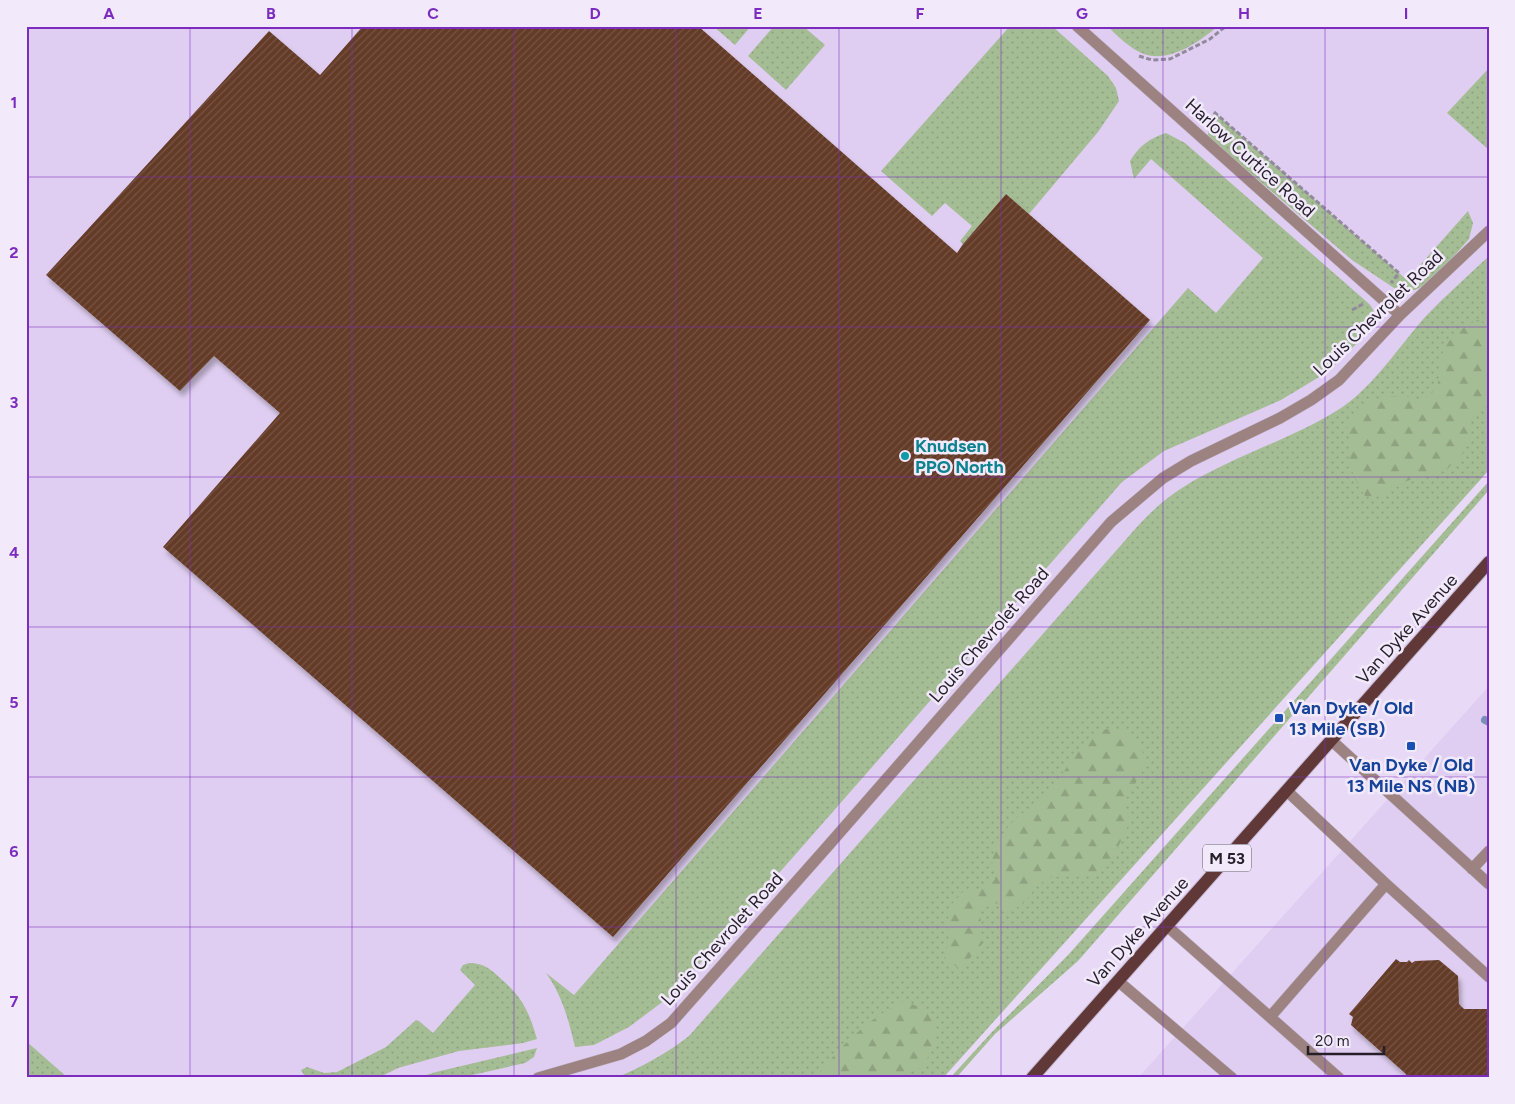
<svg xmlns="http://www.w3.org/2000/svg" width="1515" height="1104" viewBox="0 0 1515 1104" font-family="Figtree,sans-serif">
  <defs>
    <pattern id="grass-dots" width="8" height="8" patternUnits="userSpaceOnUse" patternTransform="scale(1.25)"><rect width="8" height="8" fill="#a5bd95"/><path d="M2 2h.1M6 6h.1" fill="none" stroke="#8ea280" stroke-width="1.8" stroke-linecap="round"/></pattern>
    <pattern id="forest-firs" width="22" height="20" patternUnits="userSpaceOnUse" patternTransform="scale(1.25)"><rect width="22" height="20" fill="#a5bd95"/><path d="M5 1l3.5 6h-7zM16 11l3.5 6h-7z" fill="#8ea280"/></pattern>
    <pattern id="building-hatch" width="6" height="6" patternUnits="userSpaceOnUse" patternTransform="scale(1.25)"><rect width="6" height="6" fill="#643a26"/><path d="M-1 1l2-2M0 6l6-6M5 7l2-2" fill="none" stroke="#765445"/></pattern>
    <filter id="shadow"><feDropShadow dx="3" dy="5.5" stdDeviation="2.5" flood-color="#0004"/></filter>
  </defs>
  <rect width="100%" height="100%" fill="#e8daf6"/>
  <path fill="#dfcef1" d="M26,26H1489V470L943,1078H26Z
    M1489,686V1078H1138Z"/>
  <path fill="url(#grass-dots)" d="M713,26H751L735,45Z
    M774,26H803L825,45L786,90L748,56Z
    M1010,26H1052L1108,76L1116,88L1119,101L1098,132L1029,214L1006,194L963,244L960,241L972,226L945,203L932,216L881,171Z
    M1107,26H1218C1199,42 1170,63 1144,54C1130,49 1118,36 1107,26Z
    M1489,68V150L1447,113Z
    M1214,112L1407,280L1468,211L1473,223L1469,239L1440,272L1425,285L1415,290H1397L1352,260L1216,144L1208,135L1209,124Z
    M1166,133L1185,143L1367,302C1375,309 1375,315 1375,325L1329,371L1281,400L1164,451L1122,482L673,994L629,1027L594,1045L575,1047C569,1021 562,995 546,973L574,995L1188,288L1216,313L1263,258L1151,159L1134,179L1130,161C1139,146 1150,138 1166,133Z
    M1489,256V470L943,1078H616C643,1066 666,1054 689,1036L1136,528C1150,513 1164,499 1182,488C1232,456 1291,440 1341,408C1373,387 1400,345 1426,316C1446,295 1468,276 1489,256Z
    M1489,481V490L1078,961L995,1034L956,1078H950L992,1032L1069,954Z
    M469,963C483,963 489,968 499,977C522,997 528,1009 537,1039L523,1043L459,1051L398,1068L378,1078H306L301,1070L307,1067L324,1073L337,1072L386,1047L416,1020L419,1021L433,1033L475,985L460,970L463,965Z
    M26,1041L68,1078H26Z
    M537,1048L534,1057L525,1063L459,1078H417L436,1072Z"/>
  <path fill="url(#forest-firs)" d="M1478,320L1489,327V400L1479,407L1469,420C1469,425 1470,431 1469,436C1467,454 1451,469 1434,475C1426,478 1415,477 1407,481C1388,490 1390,499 1365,496L1355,479L1349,462L1350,444L1347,426L1355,410L1371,400L1388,396H1405L1420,402C1424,398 1429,396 1433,392C1442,381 1439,367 1442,355C1448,337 1462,327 1478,320Z
    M1106,729C1111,730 1120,729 1125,731C1140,739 1149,758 1141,774C1135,784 1128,794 1123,804L1130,821L1115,854L1105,868L1089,876L1052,877L1036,886L1026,901L1010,912L996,903L980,910L982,944L971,957L958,968L944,958L949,942L947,923L951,905L963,892L981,888L995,880L992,861L997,844L1006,830L1017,817L1048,796L1078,750L1090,737Z
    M904,1001L922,1008L935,1017C936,1023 937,1031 936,1037C935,1047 928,1060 920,1067C900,1083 841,1078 815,1078C840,1047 868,1018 904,1001Z"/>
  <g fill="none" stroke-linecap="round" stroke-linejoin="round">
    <path stroke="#7a8fb8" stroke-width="8" d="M1485,720L1489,722"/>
  </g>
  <path fill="url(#building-hatch)" filter="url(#shadow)" d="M363,26H698L957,253L963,244L1006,194L1150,320L613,937L163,547L280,413L214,356L180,391L46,275L269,31L320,75Z
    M1396,959L1400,962H1407L1409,960L1412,963L1415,961L1439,960L1458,976L1459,1004L1464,1009H1489V1078H1407L1406,1074L1351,1025L1353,1017L1349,1014Z"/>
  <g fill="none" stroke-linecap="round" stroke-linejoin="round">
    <defs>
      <path id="service" d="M1077,26L1400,315
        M1331,740L1489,884
        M1287,791L1386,884L1489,977
        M1472,869L1489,851
        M1167,926L1339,1078
        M1118,981L1232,1078
        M1270,1017L1386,884
        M538,1078L621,1054L646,1041L671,1023L827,847L1111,522L1163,478L1191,461L1280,418L1311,400L1339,380L1400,315L1489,231"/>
      <path id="primary" d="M1032,1078L1489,562"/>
    </defs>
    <use href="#service" stroke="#c5b8d1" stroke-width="12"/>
    <use href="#primary" stroke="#c5b8d1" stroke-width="14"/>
    <path stroke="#93899d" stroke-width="3" stroke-dasharray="5 2.5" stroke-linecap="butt" d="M1139,56L1152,60L1170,59L1210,39L1226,26
      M1214,112L1399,273L1391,283
      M1352,310L1363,304"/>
    <use href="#service" stroke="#9c8382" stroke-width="11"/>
    <use href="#primary" stroke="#603837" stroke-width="12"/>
  </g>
  <path fill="none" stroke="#7b2cbf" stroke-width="1" stroke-opacity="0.55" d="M190,26V1078M352,26V1078M514,26V1078M676,26V1078M839,26V1078M1001,26V1078M1163,26V1078M1325,26V1078M26,177H1489M26,327H1489M26,477H1489M26,627H1489M26,777H1489M26,927H1489"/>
  <circle fill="#0f9aa8" stroke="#f2eafb" stroke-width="2" cx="905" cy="456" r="5"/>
  <g fill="#1a4fb4" stroke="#f2eafb" stroke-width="2">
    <rect x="1274" y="713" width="10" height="10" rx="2.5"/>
    <rect x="1406" y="741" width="10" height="10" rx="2.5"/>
  </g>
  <g text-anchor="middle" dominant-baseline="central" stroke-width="5" stroke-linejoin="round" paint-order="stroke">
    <rect fill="#f2eafb" stroke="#625c68" stroke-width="1" x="1203" y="844.5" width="48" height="27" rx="4"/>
    <g font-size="16" font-weight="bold" fill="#241f29">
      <text x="1227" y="858">M 53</text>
    </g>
    <g font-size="18" fill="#241f29" stroke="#f2eafb">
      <text transform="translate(1250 158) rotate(42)">Harlow Curtice Road</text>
      <text transform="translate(1378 313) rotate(-44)">Louis Chevrolet Road</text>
      <text transform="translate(1407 629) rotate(-48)">Van Dyke Avenue</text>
      <text transform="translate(989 635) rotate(-49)">Louis Chevrolet Road</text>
      <text transform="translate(1138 932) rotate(-48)">Van Dyke Avenue</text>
      <text transform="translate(722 939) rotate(-48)">Louis Chevrolet Road</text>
    </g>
    <g font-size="18" font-weight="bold" fill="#0d838f" stroke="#f2eafb" text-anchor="start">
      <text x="915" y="446">Knudsen<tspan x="915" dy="21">PPO North</tspan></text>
    </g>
    <g font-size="18" font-weight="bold" fill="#164399" stroke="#f2eafb" text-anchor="start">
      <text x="1289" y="708">Van Dyke / Old<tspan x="1289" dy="21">13 Mile (SB)</tspan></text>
      <text x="1411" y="765" text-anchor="middle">Van Dyke / Old<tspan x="1411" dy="21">13 Mile NS (NB)</tspan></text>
    </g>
  </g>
  <rect width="1515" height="1104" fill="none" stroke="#f2eafb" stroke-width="55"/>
  <path d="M1308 1046v8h76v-8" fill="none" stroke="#241f29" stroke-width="2.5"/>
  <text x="1315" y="1046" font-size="15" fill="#241f29" stroke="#f2eafb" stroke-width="4" paint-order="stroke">20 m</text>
  <rect x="28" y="28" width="1460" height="1048" fill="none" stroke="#7b2cbf" stroke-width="2"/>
  <g font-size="16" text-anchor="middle" font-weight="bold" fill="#7b2cbf">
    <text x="109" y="19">A</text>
    <text x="271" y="19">B</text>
    <text x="433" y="19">C</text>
    <text x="595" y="19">D</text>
    <text x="758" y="19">E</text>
    <text x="920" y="19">F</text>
    <text x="1082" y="19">G</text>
    <text x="1244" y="19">H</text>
    <text x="1406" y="19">I</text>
    <text x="14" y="108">1</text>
    <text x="14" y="258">2</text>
    <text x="14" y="408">3</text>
    <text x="14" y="558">4</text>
    <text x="14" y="708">5</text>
    <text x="14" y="857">6</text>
    <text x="14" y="1007">7</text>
  </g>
</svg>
